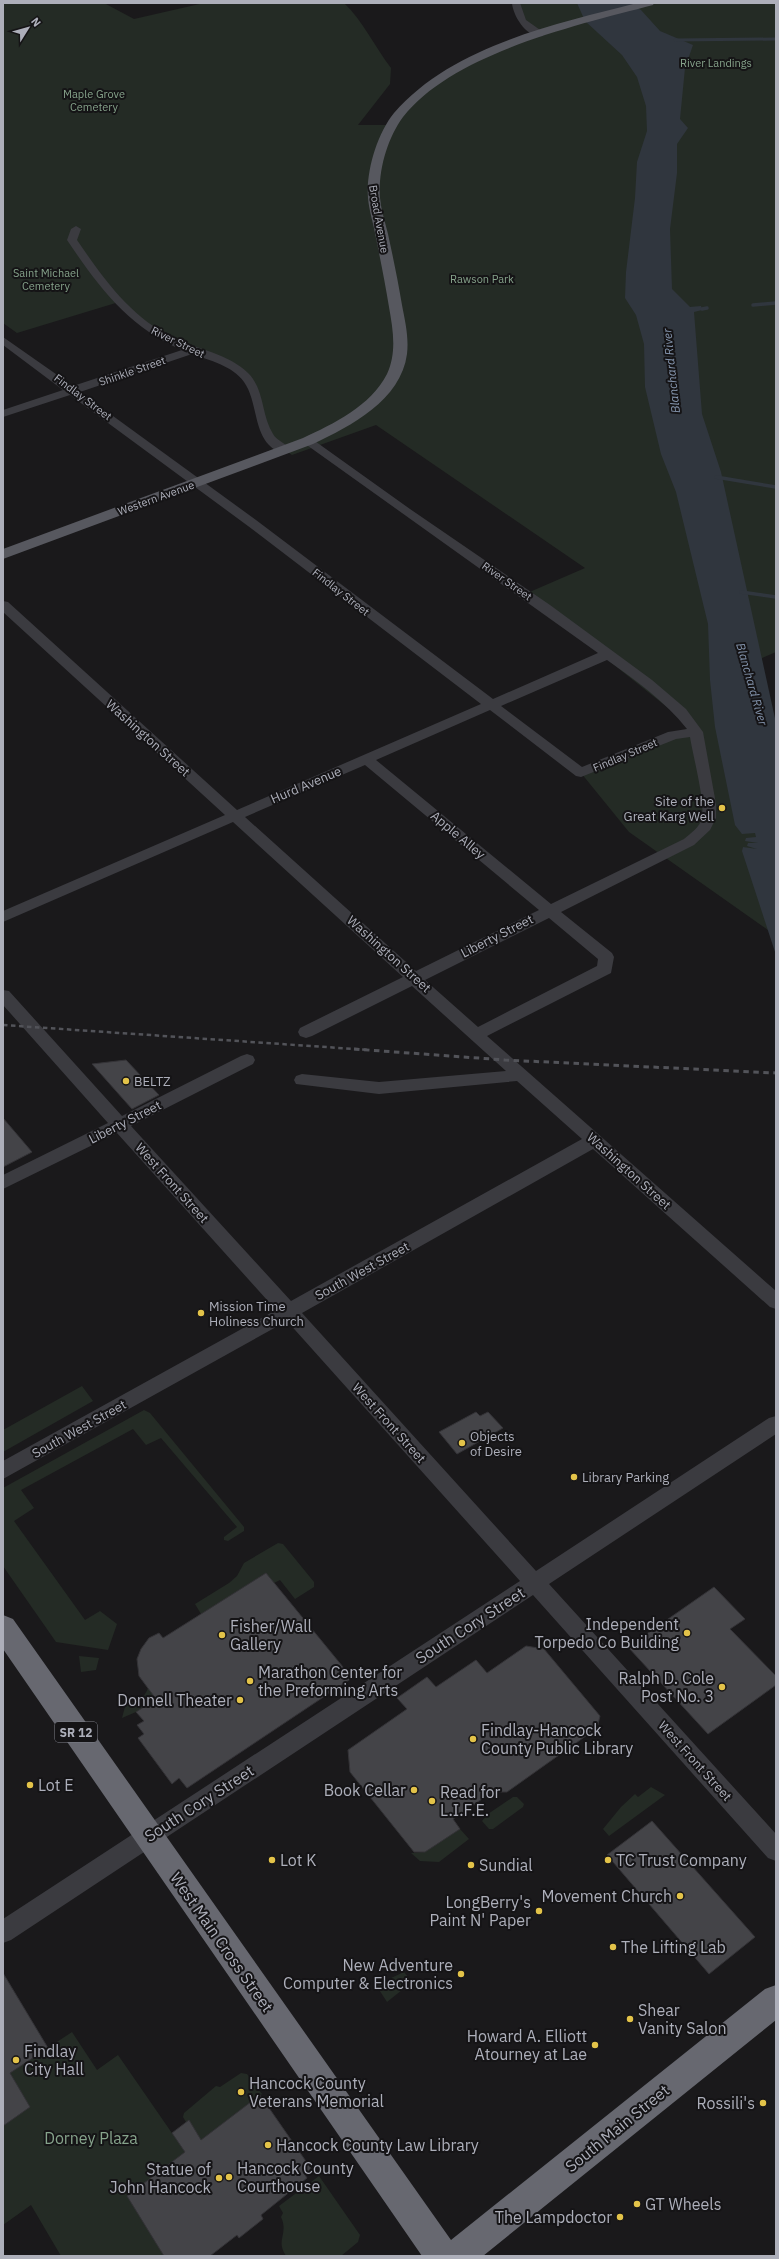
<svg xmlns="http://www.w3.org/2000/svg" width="779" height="2259" viewBox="0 0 779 2259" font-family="'IBM Plex Sans',sans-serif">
  <rect width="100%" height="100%" fill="#1a191b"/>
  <path fill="#242b25" d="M3,3H104L134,19L204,3H344C363,21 375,47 391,68L390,84L358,125H392L428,87L470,62L540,34L525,25L517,3H611L620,11L649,3H776V652L762,658L776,932L768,930L629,832L581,773L692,727L525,594L585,568L376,425L292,455L272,441L242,373L169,340L119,302L17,333L3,323Z
    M82,1386L93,1401L3,1452V1430Z
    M144,1410L150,1413L244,1527V1531L228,1541L224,1540V1537L237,1527L161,1438L146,1445L133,1429L21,1490L34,1508L14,1521L85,1620L100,1611L117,1624L108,1650L56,1642L3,1566V1488Z
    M278,1543L283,1544L314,1582V1587L295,1599L280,1580L274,1583L266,1573L201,1614L195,1604L229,1583L237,1576L244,1563Z
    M79,1656L99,1658L96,1670L81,1672Z
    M149,1682L163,1694L136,1712L122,1718L126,1703C139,1702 148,1696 149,1682Z
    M651,1787L665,1795L609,1836L603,1829L621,1807L635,1794L638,1797Z
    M513,1797H517L524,1804L523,1807L493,1829H489L482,1821L488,1814Z
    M460,1829L469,1839L439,1862L420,1861L411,1853L425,1852Z
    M404,1972L412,1982L387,2002L376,1985Z
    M72,2032L97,2070L118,2055L185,2152L127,2196L164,2256H61L31,2205L3,2225V2126L30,2107L10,2073Z
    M241,2073L247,2074L262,2094L201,2140L189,2121L186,2122L183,2117L184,2113L216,2086L220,2087Z
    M319,2176L360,2235L358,2242L341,2256H286C275,2240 289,2234 281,2217L283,2213L279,2206Z"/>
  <path fill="#30363e" d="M577,3H637L635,7L641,10L660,31L693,45L685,68L680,119L688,128L677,144V173L670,229L672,289L690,307L701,306L702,310L694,312L702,414L721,472L776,723V955L742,851L743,847L757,849L747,846L748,843H758L745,841L746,838L756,837L755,833L742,834L735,825L715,727L710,680L708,624L676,492L661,454L645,387L644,344L636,315L625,298L626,272L635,198L637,162L647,131L646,106L637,77L622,55L585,21Z"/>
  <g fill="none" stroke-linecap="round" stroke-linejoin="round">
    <path stroke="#30363e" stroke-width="3" d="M675,40L776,39"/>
    <path stroke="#30363e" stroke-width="3.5" d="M753,305L776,303
      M702,309L707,308
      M716,477L776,487
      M741,592L776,597"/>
  </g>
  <path fill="#444448" stroke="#343337" d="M126,1060L159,1095L132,1109L92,1064Z
    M3,1118L32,1152L3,1167Z
    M476,1412L480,1416L488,1412L503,1428L457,1454L439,1432Z
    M266,1573L352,1678L187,1788L179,1778L172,1784L138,1738L144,1734L137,1725L144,1721L136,1712L156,1699L139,1676L137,1659L141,1649L149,1638L159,1633L163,1638Z
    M714,1587L745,1619L730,1629L776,1676V1685L708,1734L628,1647Z
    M526,1646L544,1649L600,1716L597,1728L507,1792H492L453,1819L460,1829L425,1852H414L350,1772L348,1750L407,1709L397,1698L427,1677L436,1687L476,1660L487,1673Z
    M652,1821L755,1937L709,1974L607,1855Z
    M3,1973L48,2048L10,2073L30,2107L3,2126Z
    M260,2095L312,2170L305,2175L307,2178L261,2215L263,2219L239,2238L237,2235L210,2256H164L127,2196L185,2152L172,2133L189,2120L201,2140Z"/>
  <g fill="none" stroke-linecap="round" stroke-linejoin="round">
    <path fill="#3b3b40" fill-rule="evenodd" d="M512,3H520L526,20L543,32V36C527,39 513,16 512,3Z
      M76,226L81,229L77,240C103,278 131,318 174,338C197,349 229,354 248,373C265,390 261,415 273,434C277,441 286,443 291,450L285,454C251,445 260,404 244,382C233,366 209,360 192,354L80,392L256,520L493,699L598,653L304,443L302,441L304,439H312L410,509L550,605L652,680L686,709L703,732L716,804V818L710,830L694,845L561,912L612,953L614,957L611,973L487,1036L776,1291V1309L770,1307L593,1149L302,1313L536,1571L769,1418L776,1416V1434L549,1584L776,1834V1861L768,1858L533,1595L11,1940L3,1943V1919L520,1581L287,1321L3,1479V1461L276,1310L117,1133L3,1189V1175L108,1123L3,1005V990L9,991L122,1116L241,1056L247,1054L253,1056L255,1060L253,1064L131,1126L291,1301L582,1139L517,1081L379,1094L296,1084L294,1080L296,1076L302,1074L379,1082L506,1071L412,986L312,1036L306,1038L300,1036L298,1032L300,1028L403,977L233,822L3,922V911L225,815L3,612V601L8,602L237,810L481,704L248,526L70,395L3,417V410L63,390L3,345V337L73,386L182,350C129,328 98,286 67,240L71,229ZM607,660C635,680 665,701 687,729L668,732L582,767L501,706ZM490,710L576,776L581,777L676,739L690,737C693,756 705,800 702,818C700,827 691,833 684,839L551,904L376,760ZM365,765L539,910L416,971L245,817ZM549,918L598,959L597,966L478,1027L425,980Z"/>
    <path fill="#57585f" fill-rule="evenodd" d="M637,3H654L653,5C577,25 453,53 403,117C387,139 378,171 380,198C381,210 385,222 388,234C393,257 398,281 402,305C405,321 409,337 407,354C401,400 351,426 313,444L3,559V549L303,438C333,424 371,406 387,374C397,352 393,330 389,307C385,282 380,258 375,233C373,222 369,210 368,198C366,171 377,134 394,113C452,46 555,24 637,3Z"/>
    <path fill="#676870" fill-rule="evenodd" d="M3,1615L13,1619L451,2240L765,1989L776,1985V2020L483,2256H422L3,1649Z"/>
    <path stroke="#525359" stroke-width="2.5" stroke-dasharray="4.5 3.5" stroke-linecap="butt" d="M3,1025L369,1050"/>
    <path stroke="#525359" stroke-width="3" stroke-dasharray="5.5 4.5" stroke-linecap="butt" d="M354,1049L505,1060L776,1073"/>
  </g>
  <g fill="#e3c349" stroke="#151416" stroke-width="1.5">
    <circle cx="722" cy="808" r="4"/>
    <circle cx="126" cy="1081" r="4"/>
    <circle cx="201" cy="1313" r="4"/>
    <circle cx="462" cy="1443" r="4"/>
    <circle cx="574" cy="1477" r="4"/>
    <circle cx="687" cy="1633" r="4"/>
    <circle cx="222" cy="1635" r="4"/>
    <circle cx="250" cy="1681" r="4"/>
    <circle cx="722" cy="1687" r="4"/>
    <circle cx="240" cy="1700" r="4"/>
    <circle cx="473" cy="1739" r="4"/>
    <circle cx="30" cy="1785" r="4"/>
    <circle cx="414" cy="1790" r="4"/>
    <circle cx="432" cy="1801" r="4"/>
    <circle cx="272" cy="1860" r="4"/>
    <circle cx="608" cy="1860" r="4"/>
    <circle cx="471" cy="1865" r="4"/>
    <circle cx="680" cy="1896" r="4"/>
    <circle cx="539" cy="1911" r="4"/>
    <circle cx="613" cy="1947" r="4"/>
    <circle cx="461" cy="1974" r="4"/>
    <circle cx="630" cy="2019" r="4"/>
    <circle cx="595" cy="2045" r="4"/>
    <circle cx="16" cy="2060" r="4"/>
    <circle cx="241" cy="2092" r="4"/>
    <circle cx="763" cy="2103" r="4"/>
    <circle cx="268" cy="2145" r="4"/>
    <circle cx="229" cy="2177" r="4"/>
    <circle cx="219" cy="2178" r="4"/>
    <circle cx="637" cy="2204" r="4"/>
    <circle cx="620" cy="2217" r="4"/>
  </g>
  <g text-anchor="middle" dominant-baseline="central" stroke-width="4" stroke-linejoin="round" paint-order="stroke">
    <g font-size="11" fill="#86a38b" stroke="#151416">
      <text x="716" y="63">River Landings</text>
      <text x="94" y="94">Maple Grove<tspan x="94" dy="13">Cemetery</tspan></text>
      <text x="46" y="273">Saint Michael<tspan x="46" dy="13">Cemetery</tspan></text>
      <text x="482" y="279">Rawson Park</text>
    </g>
    <g font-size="11" fill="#adafba" stroke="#151416">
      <text transform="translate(379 219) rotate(80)">Broad Avenue</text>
      <text transform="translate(178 342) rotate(26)">River Street</text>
      <text transform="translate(132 371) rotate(-19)">Shinkle Street</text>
      <text transform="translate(83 397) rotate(37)">Findlay Street</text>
      <text transform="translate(156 498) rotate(-20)">Western Avenue</text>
      <text transform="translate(507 581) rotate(35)">River Street</text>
      <text transform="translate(341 592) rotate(38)">Findlay Street</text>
      <text transform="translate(625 755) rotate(-23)">Findlay Street</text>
    </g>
    <g font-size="12" font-style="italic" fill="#8798b1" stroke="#151416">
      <text transform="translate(671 371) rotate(-96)">Blanchard River</text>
      <text transform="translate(752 684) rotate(74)">Blanchard River</text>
    </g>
    <rect fill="#151416" stroke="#7f8089" stroke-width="1" x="55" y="1722" width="42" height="20" rx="3"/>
    <g font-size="12" font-weight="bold" fill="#adafba">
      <text x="76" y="1732">SR 12</text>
    </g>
    <g font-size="13" fill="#adafba" stroke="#151416">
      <text transform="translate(148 738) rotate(42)">Washington Street</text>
      <text transform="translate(306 785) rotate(-23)">Hurd Avenue</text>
      <text transform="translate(458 835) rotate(40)">Apple Alley</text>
      <text transform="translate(497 936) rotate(-27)">Liberty Street</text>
      <text transform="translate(389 954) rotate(42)">Washington Street</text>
      <text transform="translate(125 1122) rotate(-27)">Liberty Street</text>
      <text transform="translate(629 1171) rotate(42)">Washington Street</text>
      <text transform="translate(172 1183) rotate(48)">West Front Street</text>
      <text transform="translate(362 1271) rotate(-29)">South West Street</text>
      <text transform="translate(389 1423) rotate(48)">West Front Street</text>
      <text transform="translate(79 1429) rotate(-29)">South West Street</text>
      <text transform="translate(695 1761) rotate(48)">West Front Street</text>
    </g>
    <g font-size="13" fill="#adafba" stroke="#151416" text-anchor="start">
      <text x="714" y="801" text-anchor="end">Site of the<tspan x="714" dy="15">Great Karg Well</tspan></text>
      <text x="134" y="1081">BELTZ</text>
      <text x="209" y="1306">Mission Time<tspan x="209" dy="15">Holiness Church</tspan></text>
      <text x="470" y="1436">Objects<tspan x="470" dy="15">of Desire</tspan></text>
      <text x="582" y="1477">Library Parking</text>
    </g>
    <g font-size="16" fill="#adafba" stroke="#151416" text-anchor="start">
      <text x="679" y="1624" text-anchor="end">Independent<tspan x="679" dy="18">Torpedo Co Building</tspan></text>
      <text x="230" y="1626">Fisher/Wall<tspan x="230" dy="18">Gallery</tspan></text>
      <text x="258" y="1672">Marathon Center for<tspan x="258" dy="18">the Preforming Arts</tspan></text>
      <text x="714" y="1678" text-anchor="end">Ralph D. Cole<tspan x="714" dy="18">Post No. 3</tspan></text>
      <text x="232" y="1700" text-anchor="end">Donnell Theater</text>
      <text x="481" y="1730">Findlay-Hancock<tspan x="481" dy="18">County Public Library</tspan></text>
      <text x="38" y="1785">Lot E</text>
      <text x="406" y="1790" text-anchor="end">Book Cellar</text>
      <text x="440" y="1792">Read for<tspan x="440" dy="18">L.I.F.E.</tspan></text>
      <text x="280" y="1860">Lot K</text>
      <text x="616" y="1860">TC Trust Company</text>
      <text x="479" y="1865">Sundial</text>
      <text x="672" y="1896" text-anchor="end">Movement Church</text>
      <text x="531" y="1902" text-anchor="end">LongBerry's<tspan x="531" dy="18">Paint N' Paper</tspan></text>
      <text x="621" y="1947">The Lifting Lab</text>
      <text x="453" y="1965" text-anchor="end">New Adventure<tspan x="453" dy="18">Computer &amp; Electronics</tspan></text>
      <text x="638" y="2010">Shear<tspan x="638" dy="18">Vanity Salon</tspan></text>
      <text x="587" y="2036" text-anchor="end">Howard A. Elliott<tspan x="587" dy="18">Atourney at Lae</tspan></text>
      <text x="24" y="2051">Findlay<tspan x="24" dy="18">City Hall</tspan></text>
      <text x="249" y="2083">Hancock County<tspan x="249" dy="18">Veterans Memorial</tspan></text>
      <text x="755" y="2103" text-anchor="end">Rossili's</text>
      <text x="276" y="2145">Hancock County Law Library</text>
      <text x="237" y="2168">Hancock County<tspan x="237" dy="18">Courthouse</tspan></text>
      <text x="211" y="2169" text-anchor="end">Statue of<tspan x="211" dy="18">John Hancock</tspan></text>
      <text x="645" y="2204">GT Wheels</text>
      <text x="612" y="2217" text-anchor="end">The Lampdoctor</text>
    </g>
    <g font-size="16" fill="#adafba" stroke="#151416">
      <text transform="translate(470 1625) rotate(-33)">South Cory Street</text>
      <text transform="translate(199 1803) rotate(-33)">South Cory Street</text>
      <text transform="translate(222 1942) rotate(55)">West Main Cross Street</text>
      <text transform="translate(617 2128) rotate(-39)">South Main Street</text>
    </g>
    <g font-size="16" fill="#86a38b" stroke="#151416">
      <text x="91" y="2138">Dorney Plaza</text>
    </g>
  </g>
  <rect width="779" height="2259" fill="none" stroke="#adafba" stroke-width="8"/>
  <g transform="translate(28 28) rotate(53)" stroke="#151416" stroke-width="3" paint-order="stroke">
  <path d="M0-3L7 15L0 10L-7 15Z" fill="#adafba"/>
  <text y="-6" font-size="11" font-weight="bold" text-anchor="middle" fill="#adafba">N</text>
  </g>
</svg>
